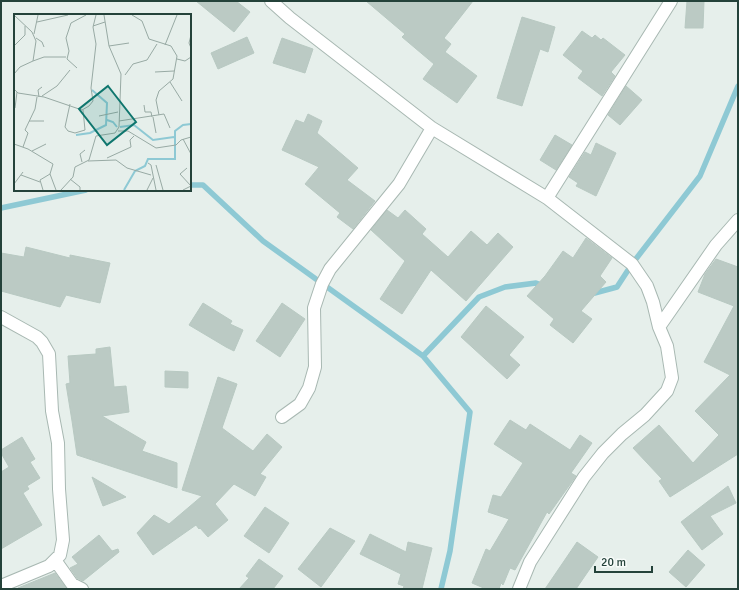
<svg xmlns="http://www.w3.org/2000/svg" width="739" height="590" viewBox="0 0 739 590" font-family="Signika,sans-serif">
  <rect width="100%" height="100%" fill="#e6efeb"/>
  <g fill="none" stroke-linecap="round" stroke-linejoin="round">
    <path stroke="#8ec9d4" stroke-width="5.5" d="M190,185H203L263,241L423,356L470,412L450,551L441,589
      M1,208L86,190
      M591,294L617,287L632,264L700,176L738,86
      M423,356L479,297L505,287L536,283L544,286"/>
  </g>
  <path fill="#bbcac4" stroke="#b8c9c2" d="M196,1H236L250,12L234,32Z
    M366,1H473L444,38L451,44L445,52L477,76L457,103L423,79L434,64L402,37L405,34Z
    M687,1H704L703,28H685Z
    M522,17L555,27L548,52L540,49L522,106L497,98Z
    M582,31L592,38L595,35L601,40L603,38L625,55L611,72L615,76L602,96L578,78L583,71L563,55Z
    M247,37L254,53L218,69L211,53Z
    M282,38L313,49L305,73L273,63Z
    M626,86L642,100L620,125L608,115Z
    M308,114L322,121L317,133L358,168L347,180L375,201L353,229L337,217L340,213L305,184L319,167L282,150L296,120L304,123Z
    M555,135L572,145L556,170L540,160Z
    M596,143L616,153L596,196L576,186L578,183L569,177L585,152L591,155Z
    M387,210L398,218L405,210L426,229L422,234L448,257L471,231L487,245L498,233L513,247L466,301L431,270L402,314L380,299L405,261L371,230Z
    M586,238L612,258L600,276L606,282L581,311L592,319L573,343L550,325L554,319L527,296L545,276L563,251L573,258Z
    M26,247L70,258V255L110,263L100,303L66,295L60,307L1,291V253L24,257Z
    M716,259L738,267V454L670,497L659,481L662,479L633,448L659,425L693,463L719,435L695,411L730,375L704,362L734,306L698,292L705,274Z
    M203,303L232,321L230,324L243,330L234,351L226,347L189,325Z
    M282,303L305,319L280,357L256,341Z
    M486,306L524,337L509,355L520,365L507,379L461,337Z
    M110,347L114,387L126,386L129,412L102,416L146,442L142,451L177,463V488L77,455L72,421L66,384L70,383L68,356L96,354V349Z
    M165,371L188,372V388L165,387Z
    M218,377L237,384L222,428L253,451L267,434L282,447L260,474L266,477L255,496L234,484L215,504L228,520L208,537L200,528L199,529L196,525L153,555L137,533L154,515L169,524L202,496L182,490Z
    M510,420L526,430L530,424L570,450L580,435L592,443L571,473L576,476L549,514L547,512L515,570L510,568L503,585L501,583L499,589H486L472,583L486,549L490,551L509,519L488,512L493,495L501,497L523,463L494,444Z
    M22,437L35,459L30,462L40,478L27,486L29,489L23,493L42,525L1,549V472L9,467L1,453V450Z
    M92,477L126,497L103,506Z
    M728,486L736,503L710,516L723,534L702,550L681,522Z
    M265,507L289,523L269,553L244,536Z
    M330,528L355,541L321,587L298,569Z
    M370,534L406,552L408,542L432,548L422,589H403L404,586L398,584L401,574L360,554Z
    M99,535L112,551L118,549L119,552L83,581L77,578L70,568L78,564L72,557Z
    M577,542L598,557L576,589H545Z
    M688,550L705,565L686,587L669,572Z
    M259,559L283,576L273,589H239L249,578L246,576Z
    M55,573L67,589H19L18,588Z"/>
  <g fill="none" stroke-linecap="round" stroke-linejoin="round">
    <defs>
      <path id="minor" d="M271,1L290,18L432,128L547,198L632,264L647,286L653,302L659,327L667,346L672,378L667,391L645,415L622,434L603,453L584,477L530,562L519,589
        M547,198L671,1
        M1,317L37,337L42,342L49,354L52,411L58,443L59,489L63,540L60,555L49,566L1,586
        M659,327L716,245L738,220
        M282,417L300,404L309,388L315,367L314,308L322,284L330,269L399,184L432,128
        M55,560L72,584L82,589"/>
    </defs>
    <use href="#minor" stroke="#a8b8b2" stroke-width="14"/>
    <use href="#minor" stroke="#fff" stroke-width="12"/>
  </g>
  <g transform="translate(14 14)">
    <rect width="177" height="177" fill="#e6efeb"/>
    <path fill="none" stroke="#8ec9d4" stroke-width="2" d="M93,106L99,108L103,113M106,113L120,111L139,126L160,123M62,121L76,119L92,111L93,89L78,76M110,176L121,157L131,152L134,145H161V117L169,111L177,110"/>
    <path fill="none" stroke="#98aaa4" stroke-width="1" d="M0,1L18,18L22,27L19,47L6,53L0,60M118,1L128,7L135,25L157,32L163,42L159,65L145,77L142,86L145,101M23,8L54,1M79,12L91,8M20,20L24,1M177,21L175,29L177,34M22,24L28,28L30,33M151,31L163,1M0,32L11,21V12M95,32L115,29M163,45L171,47L177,43M19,47L30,43H52M63,54L53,45L55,37L52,24L57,9L72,1M141,58L160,57M111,61L119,50L133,46L143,30M156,68L168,87M0,75L4,79L30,83L68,96L75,92L79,87L77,74L82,30L79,13L82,1M28,82L43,72L56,56M25,83L24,76L28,73M56,90L51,113L54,117L61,119L71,116L69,96M130,91L131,98H137L138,103M1,94L3,78M85,102L104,98M139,103L142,119M15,107H30M105,107L150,100L156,114M104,117H114L142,134L162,131L167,126L177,123M169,125L177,140M0,130L14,135L39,150L36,160L26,166L29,176M9,133L14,119L11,116L21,95L23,83M18,137L32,130M93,144L117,133L116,126L120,122M74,147L102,146L113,154L137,161M68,148L66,140L71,136M134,149L137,151L142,176M142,151L149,176M36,160L42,176M7,161L26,168M56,165L66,173V176M0,170L9,158M47,176L59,163L61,153L75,146L82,122L101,119L105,113L107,60L95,32L90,1M133,176L139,164M169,176L177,172L166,160L173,154"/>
    <path fill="#0f766e" fill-opacity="0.15" stroke="#0f766e" stroke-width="2" d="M94,72L122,108L93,131L65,95Z"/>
    <rect width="177" height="177" fill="none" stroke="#24423a" stroke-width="2"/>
  </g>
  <rect width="739" height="590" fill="none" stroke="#24423a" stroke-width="4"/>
  <path d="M595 566v6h57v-6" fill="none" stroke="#24423a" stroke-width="2"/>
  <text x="601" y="566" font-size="12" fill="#24423a" stroke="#f7fbf9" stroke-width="3" paint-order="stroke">20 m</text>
</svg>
